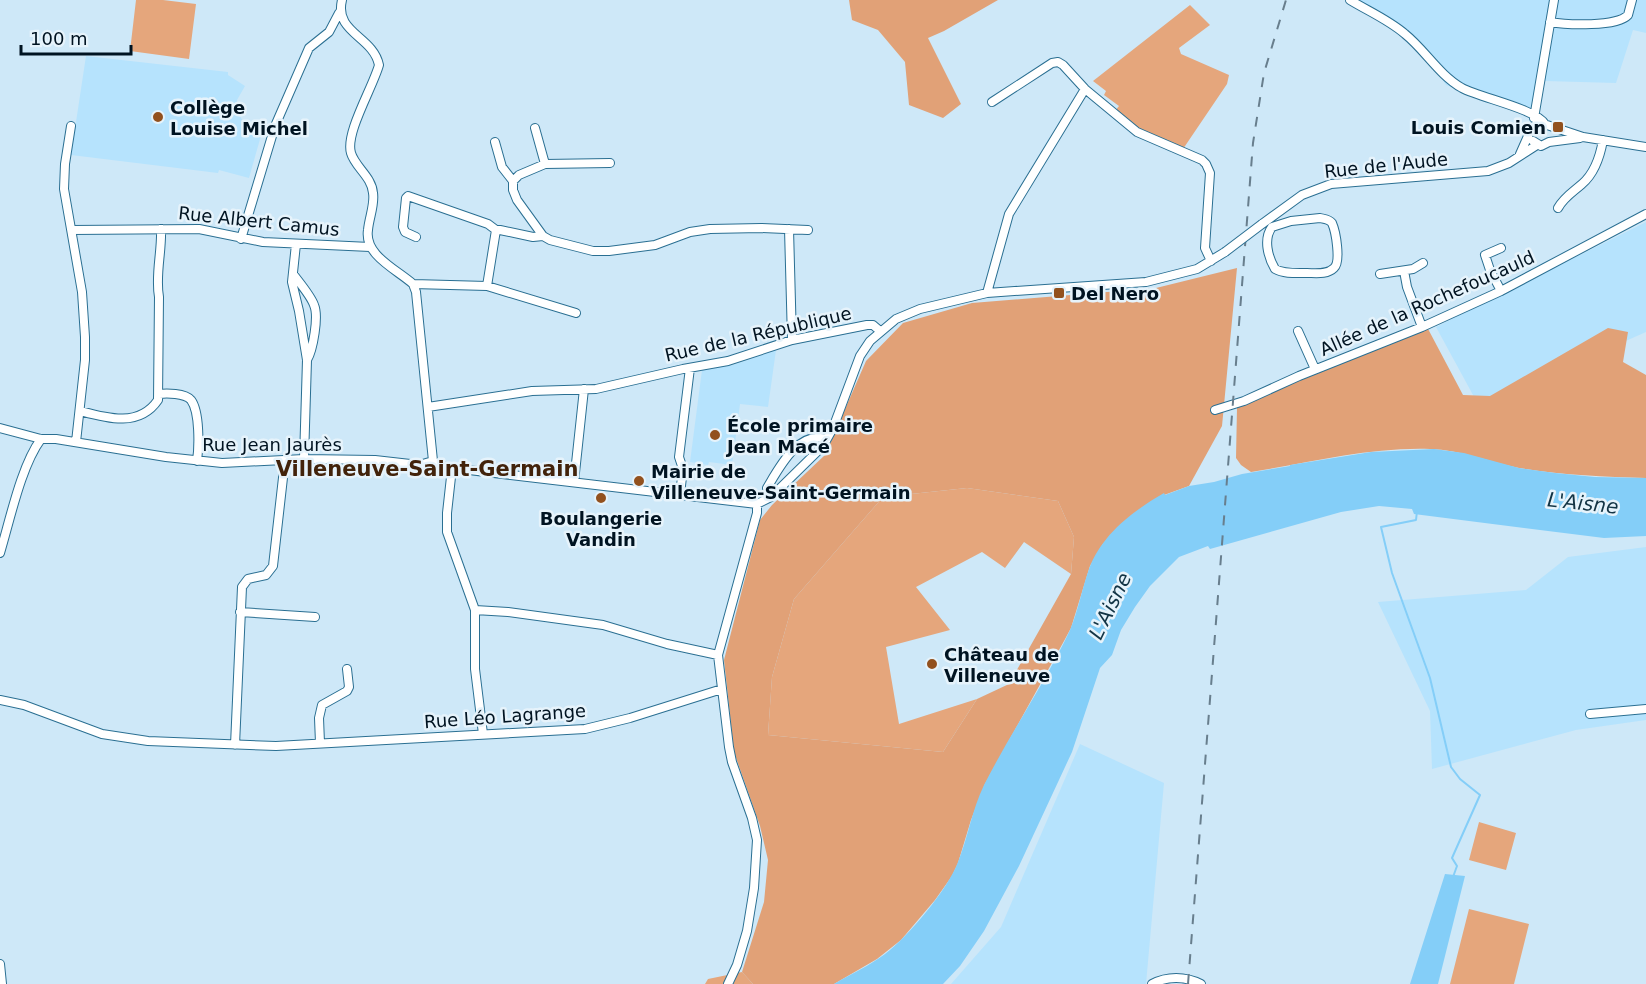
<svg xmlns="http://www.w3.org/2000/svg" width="1646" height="984" viewBox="0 0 1646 984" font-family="'DejaVu Sans',sans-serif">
  <rect width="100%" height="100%" fill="#cee8f8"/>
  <path fill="#b6e3fd" d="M1351,0H1646V33L1633,30L1616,83L1545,81L1535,119L1446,85L1410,32Z
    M86,56L228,72V75L245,86L237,100V112L245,124L262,132L249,178L219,170L218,173L71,155Z
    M1646,222V332L1479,406L1436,327Z
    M776,350L768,407L740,404L732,465L709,462L708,465L690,462L702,370L733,365Z
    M1646,547V720L1576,730L1432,769L1430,711L1378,602L1526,590L1568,557Z
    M1080,744L1164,783L1146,984H951L1001,927Z"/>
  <path fill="#e5a67c" d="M136,0H163L196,4L189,59L130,51Z
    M1190,5L1210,25L1179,48L1181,54L1229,75L1227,84L1183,149L1151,137L1115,111L1119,106L1104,95L1106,91L1093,81Z
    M967,488L1058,501L1074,537L1071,574L1024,542L1005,568L982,552L916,587L950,630L886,647L899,724L977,699L943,752L768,735L772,677L794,599L883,497Z
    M1479,822L1516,833L1506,870L1469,860Z
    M1469,909L1529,924L1514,984H1450Z
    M742,972L753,984H705L708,979Z"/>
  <path fill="#e1a177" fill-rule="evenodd" d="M849,0H998L944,31L928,38L961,104L943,118L909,105L905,62L878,30L852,20Z
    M1237,268L1222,426L1189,486L1164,495L1103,544L1090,566L1071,628L1064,641L985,784L971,820L958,863L952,876L935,900L901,940L877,959L834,984H753L742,972L764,902L768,860L760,826L734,752L724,660L760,520L772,505L825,455L866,361L903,323L972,303L1156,288ZM967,488L1058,501L1074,537L1071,574L1009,684L977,699L943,752L768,735L772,677L794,599L883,497Z
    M1427,327L1463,395L1490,396L1608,328L1628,332L1623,362L1646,375V478C1603,477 1561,475 1519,468C1489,462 1461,450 1430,449C1369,447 1309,463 1251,472L1241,465L1236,458L1237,408L1269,393Z"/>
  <path fill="#84cef8" d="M1434,449L1464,453L1519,468L1555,473L1595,477L1646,478V536L1604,538L1414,514L1412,509L1379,506L1341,512L1210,549L1208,546L1179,557L1150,586L1135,607L1121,630L1112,655L1100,668L1072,752L1019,866L984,931L960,966L943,984H834C851,974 869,966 885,954C908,937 948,889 958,862C968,837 972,810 984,785C1011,732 1045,683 1070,630C1078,611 1082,589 1089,569C1102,534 1133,511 1164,493L1165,495L1189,486L1214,482L1242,474L1290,466V465L1371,452Z
    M1445,874L1465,876L1438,984H1410Z"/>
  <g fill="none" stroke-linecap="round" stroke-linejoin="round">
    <path stroke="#84cef8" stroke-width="2" d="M1417,511L1416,520L1381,527L1392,573L1430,678L1451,767L1460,779L1480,795L1452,858L1457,866L1453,877"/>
    <defs>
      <path id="minor" d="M342,0C334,33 373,36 379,65C373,87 345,133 351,153C355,167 372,177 373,193C375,204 369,218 368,230C364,255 396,269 413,284L416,292L433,461
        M1350,0C1368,11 1389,20 1405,34C1425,50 1439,75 1462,88C1481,98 1536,109 1545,124
        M1550,22C1567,25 1617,27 1628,15L1632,0
        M992,102L1052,63L1058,62L1063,65L1085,89L1137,132L1202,160L1206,164L1210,173L1205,248L1211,261
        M1534,118L1554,0
        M71,126L65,164L64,189L82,292L85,337V360L76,442
        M535,128L545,164L610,163
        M1533,141L1541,146L1549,142L1580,138
        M495,142L502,167L513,181V190L517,200L543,236L550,240L593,251H609L655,245L690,232L710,229L761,228L808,230
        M1520,154L1532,127L1541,123L1583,137L1646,147
        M513,181L519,175L545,164
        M1558,208C1564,197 1573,192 1582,184C1595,173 1600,157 1603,140
        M1320,218C1324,219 1329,219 1332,223C1336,232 1341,262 1334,268C1327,275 1315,273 1307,273C1296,273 1284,274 1275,269C1268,257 1263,239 1272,227L1291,221Z
        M1262,224L1302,195L1331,184L1488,171L1509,163L1537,145
        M789,229L792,340
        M72,230L199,229L263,242L370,247
        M496,230H500L533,237L543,236
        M416,237L405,232L403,227L406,198L408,196L488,224L496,230L487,286
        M241,239L275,126L309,48L329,32L339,13
        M296,244L292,282L299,311L307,360L304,459
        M1404,271L1407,287L1422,327
        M293,274C299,282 311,296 314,305C319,316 313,350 307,360
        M1380,274L1413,269L1423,263
        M413,284L487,286L576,313
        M1501,291L1490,270L1485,255L1501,248
        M987,293L1009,214L1085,89
        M1298,331L1315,369
        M159,394C166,393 185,393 191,400C200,412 199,447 197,461
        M428,407L532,391L596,389L683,369L728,361L792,340L867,325H873L880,331
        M1215,410L1244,401L1299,376L1422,327L1501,291L1646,214
        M80,411C106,418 139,428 158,400L159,297C155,275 162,252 161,229
        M0,428L41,439H56L166,457L222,463L304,459L375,460L419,465L433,461
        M433,461L440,466L452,468L757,504L771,497L823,446L833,428L860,356L870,341L896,319L920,309L987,293L1146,282L1197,269L1225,252
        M452,468L447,513V532L475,610V669L483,734
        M574,482L584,389
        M680,494L683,469L679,457L690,368
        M771,497L767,488C779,468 798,430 827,439
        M0,553C10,520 21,466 41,439
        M475,610L508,612L603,625L667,644L718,655
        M240,612L315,617
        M0,700L24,705L102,734L148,741L276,746L585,729L630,718L722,689
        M1590,714L1646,709
        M320,743L319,718L322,705L347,691L349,687L347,669
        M235,745L242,587L248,579L266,575L273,566L285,460
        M0,964L2,984
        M728,984L737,965L747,931L754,888L757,840L752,818L732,762L729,747L718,655L757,513V504
        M1152,984C1167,976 1185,976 1201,984"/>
    </defs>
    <use href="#minor" stroke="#2a6f92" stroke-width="10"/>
    <use href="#minor" stroke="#fff" stroke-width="8"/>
    <path stroke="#687e8d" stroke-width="2" stroke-dasharray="10 10" stroke-linecap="butt" d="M1188,984L1253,143L1264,73L1286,0"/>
    <defs>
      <path id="minor-bridge" d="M1225,252L1262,224"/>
    </defs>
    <use href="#minor-bridge" stroke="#2a6f92" stroke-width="10" stroke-linecap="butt"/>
    <use href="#minor-bridge" stroke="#fff" stroke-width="8"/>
  </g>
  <g fill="#92511e" stroke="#e6f3fb" stroke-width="2">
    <circle cx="158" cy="117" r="6"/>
    <rect x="1552" y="121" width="12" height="12" rx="3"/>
    <rect x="1053" y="287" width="12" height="12" rx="3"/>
    <circle cx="715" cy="435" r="6"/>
    <circle cx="639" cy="481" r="6"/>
    <circle cx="601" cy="498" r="6"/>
    <circle cx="932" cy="664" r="6"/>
  </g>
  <g text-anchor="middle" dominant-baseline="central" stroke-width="5" stroke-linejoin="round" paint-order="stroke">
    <g font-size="18" font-weight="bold" fill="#001321" stroke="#e6f3fb" text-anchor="start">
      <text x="170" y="107">Collège<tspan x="170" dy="21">Louise Michel</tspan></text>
      <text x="1546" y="127" text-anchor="end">Louis Comien</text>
      <text x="1071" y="293">Del Nero</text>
      <text x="727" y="425">École primaire<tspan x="727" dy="21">Jean Macé</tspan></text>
      <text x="651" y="471">Mairie de<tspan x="651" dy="21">Villeneuve-Saint-Germain</tspan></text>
      <text x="601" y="518" text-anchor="middle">Boulangerie<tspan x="601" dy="21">Vandin</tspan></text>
      <text x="944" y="654">Château de<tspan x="944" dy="21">Villeneuve</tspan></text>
    </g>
    <g font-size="18" fill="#001321" stroke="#e6f3fb">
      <text transform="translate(1386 165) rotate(-6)">Rue de l'Aude</text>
      <text transform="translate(259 221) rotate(6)">Rue Albert Camus</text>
      <text transform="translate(1427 303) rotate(-24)">Allée de la Rochefoucauld</text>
      <text transform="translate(758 334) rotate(-13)">Rue de la République</text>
      <text x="272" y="444">Rue Jean Jaurès</text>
      <text transform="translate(505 716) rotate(-4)">Rue Léo Lagrange</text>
    </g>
    <g font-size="20" font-style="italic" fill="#123445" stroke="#e6f3fb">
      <text transform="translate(1583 503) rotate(6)">L'Aisne</text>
      <text transform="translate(1110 606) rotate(-64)">L'Aisne</text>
    </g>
    <g font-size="21" font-weight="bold" fill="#42230b" stroke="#e6f3fb">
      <text x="427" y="469">Villeneuve-Saint-Germain</text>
    </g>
  </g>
  <path d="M21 45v9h110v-9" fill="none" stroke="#001321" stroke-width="3"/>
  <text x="30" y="45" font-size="18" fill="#001321" stroke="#e6f3fb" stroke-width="4.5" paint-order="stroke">100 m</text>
</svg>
